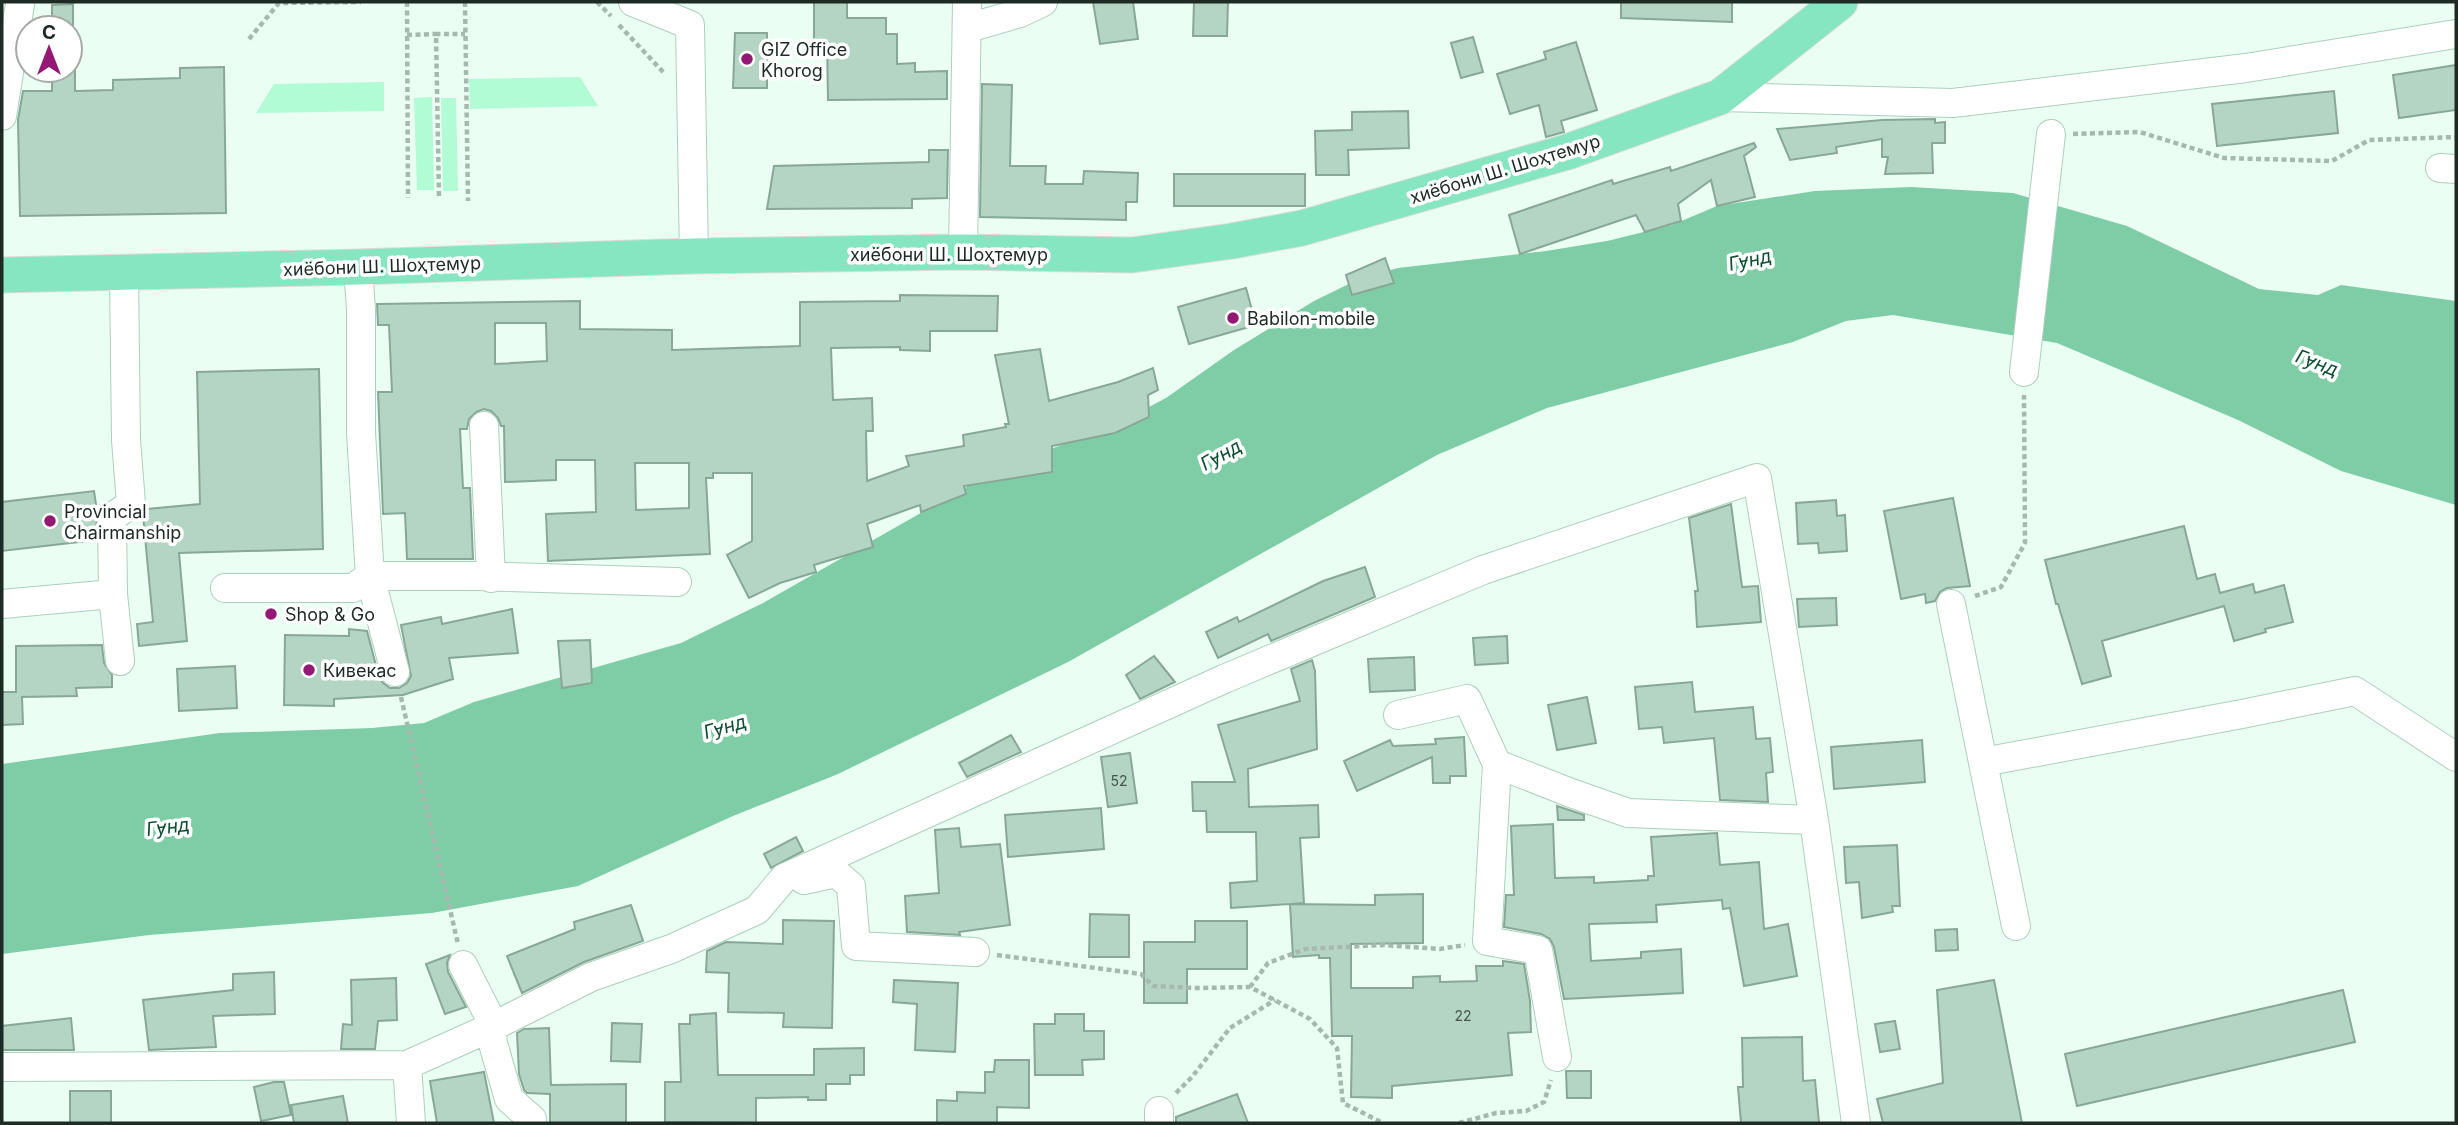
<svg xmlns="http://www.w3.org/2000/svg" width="2458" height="1125" viewBox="0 0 2458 1125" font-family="Inter,sans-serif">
  <rect width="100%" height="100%" fill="#eafef3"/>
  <path fill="#b1fbd5" d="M580,77L598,106L470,109L469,79Z
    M384,82V111L256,113L274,84Z
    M432,97L434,190H417L414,98Z
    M441,98H456L458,191H443Z"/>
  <path fill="#7ecda6" d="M1911,187L2013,193L2127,226L2259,289L2318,295L2341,285L2456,301V505L2341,471L2238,420L2057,343L1893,315L1846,321L1793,342L1547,408L1437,455L1068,662L838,774L733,816L578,886L432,913L149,935L2,954V764L220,733L372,728L424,723L474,702L681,643L763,603L968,486L1021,460L1113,426L1166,398L1234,350L1314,301L1361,278L1398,268L1546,251L1607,241L1672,225L1717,206L1815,191Z"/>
  <path fill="#b4d5c3" stroke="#88a897" stroke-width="2" fill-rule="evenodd" d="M814,2H847V18H886V34H897V64L915,63V72L947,71V99L828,100L827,41H814Z
    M1093,2H1133L1138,39L1100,44Z
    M1194,2H1228L1227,36H1193Z
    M1621,2H1732V22L1621,18Z
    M73,4V25H52V5Z
    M735,33H767V88H733Z
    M1473,37L1483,72L1461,78L1451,43Z
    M1576,42L1597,110L1561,121L1564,132L1546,137L1539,105L1510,114L1497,74L1546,59L1544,52Z
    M2456,65V110L2399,118L2393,75Z
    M224,67L226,213L20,216L18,120L23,91H52V70H75V91L113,90V80L180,78V68Z
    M982,84L1012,85L1010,166H1046L1045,184H1083L1084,171L1138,173L1137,202H1126V220L980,217Z
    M2334,91L2338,133L2217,146L2212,104Z
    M1408,111L1409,148L1348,150L1349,175H1316L1315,131L1352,130V112Z
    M1935,119V123L1945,122V143H1932L1933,173L1885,174L1888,157H1882V139L1836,147L1837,153L1790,160L1777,129L1882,120Z
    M1754,143L1756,147L1744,156L1755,197L1717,206L1711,180L1678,204L1681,221L1645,232L1636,215L1520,254L1509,215L1612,180L1613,184L1670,167L1671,171Z
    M929,150H948L947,198L912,199V208L767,209L774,166L929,162Z
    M1174,174H1305V206H1174Z
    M1385,258L1394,283L1352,295L1346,275Z
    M1246,288L1256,325L1189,344L1178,307Z
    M900,295L998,296L997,331H930V351L900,350V347L831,348L833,400L872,398L873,431H866L867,481L909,466L906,456L964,446L963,435L1006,427L1005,424H1009L995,355L1040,349L1049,401L1118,382L1153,368L1158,390L1148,395L1149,417L1115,433L1052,446V472L964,486L966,494L921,512L920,505L867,524L873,547L814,565L816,572L780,583L749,598L727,555L752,541V473H713V478H706L710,554L548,561L546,514L596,512L595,460H556V480L505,482L504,426H501L498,418L491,411L484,409L476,412L469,419L467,429H460L463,488H470L473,559H407L405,513L383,514L378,392H392L389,325H378L377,304L580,301V329L672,330V350L800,346V302L900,301ZM495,323H546L547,361L495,364ZM635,463H689V508L636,510Z
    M319,369L323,549L179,553L187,641L139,646L137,624L153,622L143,515L147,509L200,504L197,372Z
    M94,491L97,511L96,540L2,551V502Z
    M1953,498L1970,586L1947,588L1940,592L1935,601L1926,603L1925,594L1901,599L1884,511Z
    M1836,500L1837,516L1845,515L1847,551L1819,553L1818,543L1798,544L1796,503Z
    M1731,504L1742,587L1758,586L1761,622L1697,627L1695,591H1698L1689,518Z
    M2184,526L2197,579L2215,574L2220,593L2253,584L2255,593L2284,585L2293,622L2265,629L2266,632L2234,641L2224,606L2102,641L2111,676L2082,684L2058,604H2056L2045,560Z
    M1365,567L1375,597L1271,641L1268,634L1218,658L1206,632L1237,617L1239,622L1323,581Z
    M1836,598L1837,625L1799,627L1797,599Z
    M512,609L518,653L449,658L453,679L403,695L334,699V706L284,705L285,635L349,636V629L367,631L379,677L383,683L390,688H399L407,683L411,676L401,625L441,617L442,624Z
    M1507,636L1508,663L1475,665L1473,638Z
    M590,640L592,683L562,688L558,641Z
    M102,645L104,663L112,675V687L76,688L77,696L22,697L23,724L2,725V692H16V646Z
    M1154,656L1175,682L1140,699L1126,675Z
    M1414,657L1415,690L1370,692L1368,659Z
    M1312,660L1315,671L1317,749L1248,769L1249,807L1318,805L1319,837L1300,838L1304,903L1291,904L1375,905V895L1423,894V943L1351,944V988H1413V977L1440,976V982L1477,981L1476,966H1503V961L1524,964L1530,1001L1531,1032L1508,1033L1512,1075L1392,1086V1098L1351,1097L1352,1036H1332L1330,958H1319V955L1293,957L1290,904L1231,908L1230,883L1257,881L1256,832H1207L1206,811H1193L1192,782H1235L1218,725L1300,701L1291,669Z
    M235,666L237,708L179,711L177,669Z
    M1692,682L1695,712L1753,707L1756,739L1770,738L1773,772L1766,773L1768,802L1720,800L1714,738L1664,743L1662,727L1639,729L1635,687Z
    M1587,697L1596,743L1557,750L1548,705Z
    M1011,735L1021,752L967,777L959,763Z
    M1464,737L1466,776H1450V783H1433L1432,757L1357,791L1344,761L1390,740L1393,746L1436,744L1435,739Z
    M1922,740L1925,782L1834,789L1831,747Z
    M1130,753L1137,803L1108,807L1101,757Z
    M1557,806L1584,815V820H1558Z
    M1101,808L1104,849L1008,857L1005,815Z
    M1553,824L1555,878L1594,877V883L1648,880V876H1654L1651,837L1717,833L1720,865L1759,862L1764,929L1788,924L1797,976L1744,986L1730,908L1723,909L1722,900L1656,905L1657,922L1589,924L1591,961L1641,958V952L1681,949L1683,993L1564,999L1554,947L1550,939L1541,934L1504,927L1506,895H1514L1511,826Z
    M959,828L961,847L1000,844L1010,925L959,932L960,935L907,932L905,896L939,893L935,830Z
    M796,837L803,851L771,868L764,854Z
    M1897,845L1900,906H1892L1893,912L1862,918L1859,882L1846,883L1844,847Z
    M631,905L643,941L584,962L522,993L507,956L575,929L574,922Z
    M1090,914L1129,915V957H1089Z
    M783,920L834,921L832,1028L783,1027L784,1013L728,1012L729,973L706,972L707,951L726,942L783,944Z
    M1195,921H1247V969H1187V1003H1144V942H1195Z
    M1957,929L1958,950L1936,951L1935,930Z
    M450,955L447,963L448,972L466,1007L445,1014L426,964Z
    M274,972L275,1014L213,1016L216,1047L149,1050L143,1000L233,990V974Z
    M396,978L397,1020L378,1021L375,1049H341L343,1024L352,1025L351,980Z
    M894,980L958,983L955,1052L915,1050L917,1004L893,1002Z
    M1994,980L2022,1123H1883L1877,1099L1943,1083L1937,990Z
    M2343,990L2355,1042L2077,1106L2065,1054Z
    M716,1013L718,1075H814V1049L864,1048V1075H850V1084H826V1100H808V1097L756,1098V1123L665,1122V1082H681L679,1024H690V1015Z
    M1055,1014H1084V1031H1104V1059L1082,1060L1083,1075H1035L1034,1024H1055Z
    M71,1018L74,1050H2V1026Z
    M1895,1021L1900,1049L1880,1052L1875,1024Z
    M612,1023L642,1024L640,1062L611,1061Z
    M549,1028L551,1085L626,1084V1123H550V1094L527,1093L524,1090L519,1074L517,1033L524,1029Z
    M1802,1037L1803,1081L1815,1080L1819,1123H1741L1738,1087H1743L1742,1038Z
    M995,1060H1029V1108L997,1107V1123H937V1100L957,1101V1092L985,1093V1072H994Z
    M1566,1071H1591V1098H1567Z
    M484,1072L494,1123H437L430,1081Z
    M274,1082H284L291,1115L261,1121L254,1087Z
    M70,1091H111V1123H70Z
    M1237,1094L1248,1123H1176V1117Z
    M343,1096L348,1123H294L291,1105Z"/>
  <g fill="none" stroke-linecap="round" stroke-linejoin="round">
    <defs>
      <path id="minor" d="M633,2L690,25L694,256
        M968,28L1020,13L1043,2
        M1720,97L1953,103L2246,68L2456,34
        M2,116L20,4
        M2440,168L2456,169
        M963,252L967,2
        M358,267L361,310V433L370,576L395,672
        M2024,372L2051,134
        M484,426L491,578
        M225,588H353L370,576H477L677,582
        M2,604L113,594
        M1951,604L2016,926
        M120,661L113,594L112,517L131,504L126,440L124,274
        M1398,715L1467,699L1497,764L1487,941L1538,950L1557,1057
        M1983,762L2242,714L2355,691L2456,757
        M1497,764L1571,793L1628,813L1814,820
        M804,880L836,873L851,886L856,946L975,952
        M463,965L494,1026L492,1040L509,1099L532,1119
        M407,1065L411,1123
        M2,1067L407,1065L494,1026L591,977L671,949L757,910L784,878L1224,679L1483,570L1757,478L1814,820L1856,1123
        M1159,1123V1111"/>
      <path id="major" d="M2,275L358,267L694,256L963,252L1132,255L1232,241L1302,228L1567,152L1720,97L1840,2"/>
    </defs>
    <use href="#minor" stroke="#aecfbd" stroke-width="30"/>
    <use href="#major" stroke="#dbdddc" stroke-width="37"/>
    <path stroke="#a7b9af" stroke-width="4.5" stroke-dasharray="5 3.5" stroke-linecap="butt" d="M407,2L408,198
      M465,2L468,201
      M597,2L611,16
      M619,25L664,73
      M407,35L436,34
      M249,39L279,3L361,2
      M2073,134L2140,132L2224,158L2332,161L2369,140L2456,137
      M439,196L436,34H465
      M1975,596L2001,587L2025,543L2024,395
      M401,697L458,944
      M997,955L1141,974L1153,986L1197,988L1250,987L1310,1019L1337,1048L1343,1103L1383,1123
      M1250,987L1268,963L1305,949L1383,945L1440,949L1465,945
      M1176,1093L1192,1077L1230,1028L1275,1000
      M1459,1123L1496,1113L1526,1111L1544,1102L1551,1080"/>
    <use href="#minor" stroke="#fff" stroke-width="28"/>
    <use href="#major" stroke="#85e6c1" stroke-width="35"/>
  </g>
  <g fill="#941974" stroke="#fff" stroke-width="2.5">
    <circle cx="747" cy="59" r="7"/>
    <circle cx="1233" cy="318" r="7"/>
    <circle cx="50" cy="521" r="7"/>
    <circle cx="271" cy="614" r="7"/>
    <circle cx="309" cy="670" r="7"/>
  </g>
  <g text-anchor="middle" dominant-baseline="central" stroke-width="7" stroke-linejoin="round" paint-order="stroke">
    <g font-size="14" fill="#44564c">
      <text x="1119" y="780">52</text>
      <text x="1463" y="1015">22</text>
    </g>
    <g font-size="18" fill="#1e2b24" stroke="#fff" text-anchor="start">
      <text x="761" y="49">GIZ Office<tspan x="761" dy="21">Khorog</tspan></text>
      <text x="1247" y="318">Babilon-mobile</text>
      <text x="64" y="511">Provincial<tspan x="64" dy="21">Chairmanship</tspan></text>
      <text x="285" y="614">Shop &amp; Go</text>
      <text x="323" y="670">Кивекас</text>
    </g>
    <g font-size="18" fill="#1e2b24" stroke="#fff">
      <text transform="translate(1505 169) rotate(-17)">хиёбони Ш. Шоҳтемур</text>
      <text x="949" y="254">хиёбони Ш. Шоҳтемур</text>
      <text transform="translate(382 266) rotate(-2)">хиёбони Ш. Шоҳтемур</text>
    </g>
    <g font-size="19" font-style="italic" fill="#0e4e34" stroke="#fff">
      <text transform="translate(1750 260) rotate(-12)">Ғунд</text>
      <text transform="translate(2317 363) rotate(21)">Ғунд</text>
      <text transform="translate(1221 455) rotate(-29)">Ғунд</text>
      <text transform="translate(725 727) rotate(-16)">Ғунд</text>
      <text transform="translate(168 827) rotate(-7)">Ғунд</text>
    </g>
  </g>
  <rect width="2458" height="1125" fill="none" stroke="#1e2b24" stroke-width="7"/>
  <g transform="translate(49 49)"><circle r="33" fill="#ffffff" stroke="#a5aaa7" stroke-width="2"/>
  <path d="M0-5L12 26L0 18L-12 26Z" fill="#941974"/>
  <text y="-10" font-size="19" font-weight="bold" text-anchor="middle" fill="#1e2b24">С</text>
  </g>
</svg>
